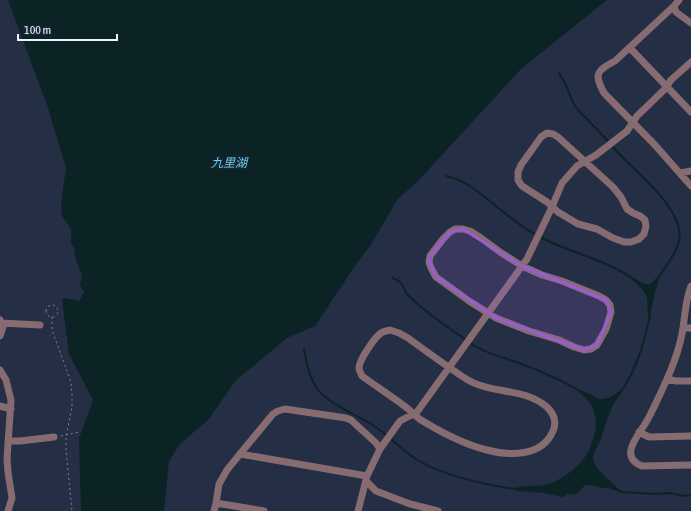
<svg xmlns="http://www.w3.org/2000/svg" width="691" height="511" viewBox="0 0 691 511" font-family="'Asap Condensed','Noto Sans SC',sans-serif">
  <rect width="100%" height="100%" fill="#242e44"/>
  <path fill="#0c2326" d="M8,0H607L521,69L419,180L397,200L372,243L357,263L315,326L287,338L235,381L225,396L208,420L180,444L169,461L164,511H81L79,438L93,400L69,354L62,299L65,298L79,301L84,292L80,285L82,275L74,254L75,249L71,244V229L62,216L61,203L66,168L48,108Z
    M657,277H659V278L655,293L650,316H649L648,315C647,309 648,303 647,298C646,292 637,284 632,280V278H634C639,281 644,285 651,284Z
    M624,387C623,393 617,398 614,403C611,409 609,415 607,420C604,427 603,435 600,441C598,447 593,452 593,459C593,467 613,484 619,489V491L612,490L608,487C599,490 597,485 589,485C579,485 582,497 567,494L563,497L544,493L517,491V489L518,487C521,487 524,486 527,486C530,485 533,486 536,486C542,486 548,484 554,482C564,477 573,471 581,462C586,457 589,450 591,444C600,423 597,406 579,392V391L581,390C584,392 587,393 590,394C593,395 595,398 599,399C607,400 617,394 622,388Z"/>
  <g fill="none" stroke-linecap="round" stroke-linejoin="round">
    <path stroke="#0c2326" stroke-width="2" d="M559,73L565,83L573,103L578,110L609,142
      M612,146C631,169 686,208 679,241C677,253 665,267 658,278
      M446,176C466,180 481,194 496,206C509,217 522,227 536,235
      M540,237C570,253 605,259 633,279
      M392,278L397,280L401,283L404,288L406,293L413,300L432,316L466,340
      M470,343C484,353 500,356 516,362C538,370 561,379 581,392
      M304,349C306,361 309,377 316,387C328,404 353,413 371,424C388,434 402,451 419,461C440,473 463,479 486,484C496,486 508,489 519,489
      M623,389C637,367 645,340 650,315
      M617,490L623,492L655,494L670,493L684,496L691,495"/>
    <path stroke="#7d8597" stroke-width="1" stroke-dasharray="2 3" stroke-linecap="butt" d="M46 311a6 6 0 1 1 12 0a6 6 0 1 1-12 0Z
      M52,317V328L53,333L71,382L72,395V406L66,437V450L72,511
      M61,436L79,432"/>
    <path stroke="#866c71" stroke-width="7" d="M679,0L674,6L676,12L691,23
      M674,6L615,61C596,71 594,74 604,93L655,145L691,186
      M630,48L691,112
      M547,133L553,134L558,137L613,187L621,197L627,209L633,213L640,216L645,220L646,226L644,234L639,239L631,242H624L613,238L597,229L578,224L558,212L547,202L522,186L518,180V172L521,165L541,137Z
      M680,173L691,171
      M455,229H463L470,231L481,238L500,252L522,266L542,275L562,281L599,296L606,300L610,305L611,312L606,329L597,345L591,349L584,350L574,347L559,340L529,331L496,318L469,301L436,277L431,268L429,262L430,256L443,239L450,232Z
      M691,286C685,301 685,318 682,334C677,359 666,382 655,405C652,411 649,418 645,424C637,437 619,457 642,466L691,465
      M1,323L40,325
      M683,328H691
      M390,330L399,333L408,338C423,349 438,360 453,370C461,376 469,382 479,385C502,393 527,390 547,407C554,414 557,422 553,431C542,457 509,456 487,450C466,445 439,431 421,420C416,417 412,412 407,408C393,397 377,387 362,376C361,373 359,371 359,368C359,360 375,337 381,333C384,331 387,331 390,330Z
      M0,336L3,327L0,320
      M0,370L6,380L11,400L7,459L8,472L12,498L8,511
      M667,379L676,381H691
      M0,406L11,409
      M639,432L649,437L691,436
      M8,441H20L54,437
      M240,454L273,414L278,411L285,409L346,418L351,420L376,443L380,449
      M366,481L376,491L410,504L438,511
      M216,503L219,484L227,470L240,454L367,476
      M214,511L216,503L264,511
      M358,511L367,476L380,449L400,421L417,412L527,259L552,207L562,183L577,166L596,155L627,131L637,116L665,89L671,80L691,62"/>
  </g>
  <path fill="#985ecf" fill-opacity="0.2" stroke="#985ecf" stroke-width="3" stroke-linejoin="round" d="M463,229L522,266L606,300L611,312L597,345L584,350L496,318L436,277L429,262L430,256L450,232Z"/>
  <g text-anchor="middle" dominant-baseline="central" stroke-width="3" stroke-linejoin="round" paint-order="stroke">
    <g font-size="12" font-style="italic" fill="#66d6e7" stroke="#1a2439">
      <text x="229" y="163">九里湖</text>
    </g>
  </g>
  <path d="M18 34v6h99v-6" fill="none" stroke="#edf3ff" stroke-width="2"/>
  <text x="24" y="34" font-size="12" fill="#edf3ff" stroke="#1a2439" stroke-width="3" paint-order="stroke">100 m</text>
</svg>
